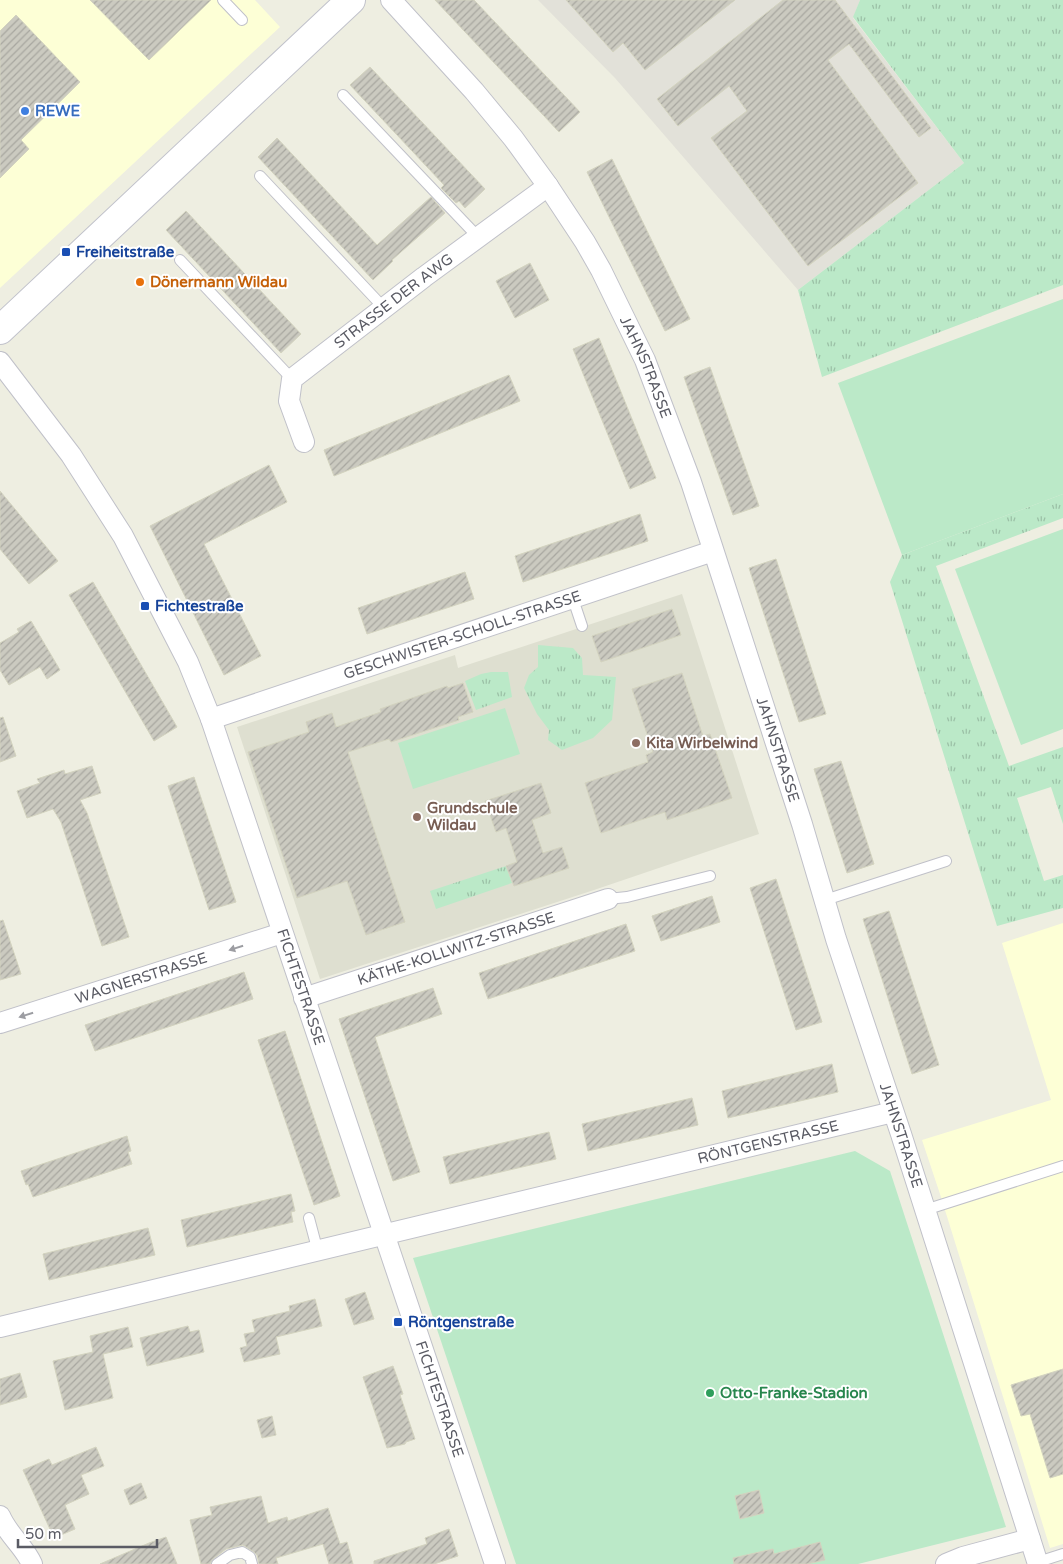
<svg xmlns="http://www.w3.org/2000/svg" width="1063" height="1564" viewBox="0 0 1063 1564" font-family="'Varela Round',sans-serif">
  <defs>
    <pattern id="grass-tufts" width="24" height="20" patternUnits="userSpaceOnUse" patternTransform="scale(1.25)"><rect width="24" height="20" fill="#bbe9c8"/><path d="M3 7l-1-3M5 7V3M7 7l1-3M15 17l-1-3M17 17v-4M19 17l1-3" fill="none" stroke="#9bc0a6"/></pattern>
    <pattern id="building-hatch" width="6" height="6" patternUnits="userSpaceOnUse" patternTransform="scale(1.25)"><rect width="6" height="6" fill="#cbcac0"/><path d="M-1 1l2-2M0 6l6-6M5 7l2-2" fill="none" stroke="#a8a7a0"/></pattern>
  </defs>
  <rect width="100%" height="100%" fill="#eeeee1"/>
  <path fill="#fdffd6" d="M0,0H255L280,27L0,288Z
    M1063,923V1544L1050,1548L940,1194L922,1140L1051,1100L1002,943Z"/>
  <path fill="#e2e1d9" d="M538,0H860L853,18L964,163L798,290L615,78Z"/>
  <path fill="#dedfd0" d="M682,594L759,834L594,890L320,979L237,727L455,655L458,668Z"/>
  <path fill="url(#grass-tufts)" d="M860,0H1063V285L822,377L798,290L964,163L853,17Z
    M1063,494V518L936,566L1009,766L1063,747V824L1051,787L1017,798L1044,881L1063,875V908L997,926L890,582L902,555Z
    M538,645L573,648L582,658L583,675L616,677L612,720L593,738L562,750L548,740L549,730L537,714L524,688L529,675L538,667Z
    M491,672H508L512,697L476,710L465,681L481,674Z
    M506,866L512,883L436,909L430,891Z"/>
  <path fill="#bbe9c8" d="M1063,299V494L902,555L838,383Z
    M1063,529V729L1021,745L955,569Z
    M505,708L520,754L413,789L398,743Z
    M855,1151L890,1171L1006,1527L858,1564H516L413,1258Z"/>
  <path fill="url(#building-hatch)" stroke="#d3d3bf" d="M90,0H211L149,60Z
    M435,0H474L580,112L559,132Z
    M566,0H735L645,70L623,43L613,52Z
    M783,0H835L931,128L919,137L849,44L828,60L918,183L808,266L711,138L747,111L729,86L678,126L657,99Z
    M16,15L80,82L21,140L29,149L0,178V31Z
    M370,67L485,189L465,208L459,201L456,203L441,188L444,185L350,85Z
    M277,138L377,245L431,197L445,213L392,260L393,261L373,280L258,157Z
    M612,159L690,319L665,331L587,172Z
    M186,211L301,334L281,353L166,230Z
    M530,263L549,300L515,318L496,281Z
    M599,338L656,478L630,489L573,349Z
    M710,367L759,506L733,515L684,377Z
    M509,375L520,401L334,476L324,450Z
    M269,465L287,502L204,544L261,656L224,675L150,526Z
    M0,491L58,561L29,584L0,549Z
    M640,514L648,541L523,582L515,556Z
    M776,559L826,714L799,722L749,568Z
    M465,572L474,599L367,634L358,608Z
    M93,582L177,727L154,741L69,595Z
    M672,609L681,635L601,662L592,636Z
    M31,621L60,670L47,679L40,667L9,685L0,670V643L19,632L17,629Z
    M682,673L703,736L710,734L732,798L667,820L665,812L601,833L585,783L648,762L646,755L653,752L632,689Z
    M463,683L473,712L458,717L459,720L391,742L389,739L348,752L405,922L366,935L347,881L297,898L248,752L309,732L306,722L332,713L336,727L381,712L380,709L447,686L448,688Z
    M3,717L16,756L0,762V718Z
    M841,761L874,864L847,873L814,769Z
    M92,766L101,793L80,800L87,813L129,937L102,946L61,822L53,809L27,818L17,791L40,783L37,779L64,770L65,774Z
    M194,777L236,902L209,910L168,786Z
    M541,783L551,813L532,820L543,853L562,847L569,868L514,886L506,866L517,862L506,828L496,832L485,801Z
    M776,879L822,1022L796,1030L750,888Z
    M712,896L720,922L661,941L652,916Z
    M889,911L939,1065L912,1074L863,919Z
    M3,920L21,974L0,980V921Z
    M626,924L635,951L488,999L479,973Z
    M244,972L253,999L95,1051L85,1025Z
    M433,988L442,1014L375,1037L420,1172L393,1181L339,1019Z
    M285,1031L340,1196L314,1205L258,1040Z
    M832,1064L838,1092L728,1118L722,1091Z
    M692,1098L698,1125L588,1151L582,1124Z
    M549,1132L556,1159L450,1184L443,1157Z
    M127,1136L131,1151L128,1152L132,1164L33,1197L28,1184L26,1185L21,1171Z
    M291,1194L295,1211L291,1212L293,1222L187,1247L181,1220Z
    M148,1228L155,1255L49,1280L43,1254Z
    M365,1292L374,1319L354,1325L345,1299Z
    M315,1299L322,1326L276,1337L280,1354L244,1362L240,1348L247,1346L244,1334L255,1332L252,1320L290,1311L289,1306Z
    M188,1326L190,1332L199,1330L204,1352L147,1366L140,1338Z
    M128,1327L133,1347L103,1354L113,1398L65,1410L53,1361L93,1352L90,1336Z
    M393,1366L403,1394L400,1395L415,1439L406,1442L405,1444L387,1448L363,1377Z
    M1063,1369V1474L1050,1478L1030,1414L1021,1416L1011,1385Z
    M20,1373L27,1397L0,1405V1379Z
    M272,1416L276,1435L262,1438L257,1420Z
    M96,1447L104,1466L81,1475L89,1494L65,1505L75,1529L54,1538L23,1470L49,1459L52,1465Z
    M141,1483L147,1498L130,1505L124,1490Z
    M759,1490L764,1513L740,1519L735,1496Z
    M261,1496L268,1523L287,1517L288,1521L328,1508L340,1544L347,1542L353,1564H329L323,1544L276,1558L278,1564H259L257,1555L254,1552L243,1545L226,1549L213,1559L210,1564H201L190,1520L212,1515L210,1507Z
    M449,1529L458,1556L434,1564H374V1561L427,1544L425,1538Z
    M166,1537L177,1564H100L149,1543Z
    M820,1542L825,1560L807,1564H734L733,1558L773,1549L774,1554Z"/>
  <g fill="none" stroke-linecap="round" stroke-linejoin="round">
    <defs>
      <path id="lane" d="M223,0L242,20
        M343,95L478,237
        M260,176L384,308
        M180,260L292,379
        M573,599L582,626
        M608,899L627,897L710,876
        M825,900L946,861
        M925,1210L1063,1166
        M309,1218L318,1252
        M1038,1562L1063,1554
        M217,1564L230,1555L242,1552L250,1557L252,1564"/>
      <g id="street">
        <path id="s1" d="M391,0L474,91L513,138L548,186L585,242L601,270L645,360L691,482L712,546L802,824L836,939L901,1134L1038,1564"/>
        <path id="s2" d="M0,362L71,455L123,536L188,662L211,719L495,1564"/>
        <path id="s3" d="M304,442L289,401L292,379L424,277L548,186"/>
        <path id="s4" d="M211,719L713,551"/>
        <path id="s5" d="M304,998L608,899"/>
        <path id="s6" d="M0,1023L282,933"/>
        <path id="s7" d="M0,1327L893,1112"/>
        <path d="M0,1516C8,1535 24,1546 32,1564"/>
        <path d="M946,1564L963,1557L1030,1539"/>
      </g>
      <path id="secondary" d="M0,330L351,0"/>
    </defs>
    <use href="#lane" stroke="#c0c1c9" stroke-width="12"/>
    <use href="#street" stroke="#c0c1c9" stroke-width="22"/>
    <use href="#secondary" stroke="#c1c2cb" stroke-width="30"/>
    <use href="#lane" stroke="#fff" stroke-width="10"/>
    <use href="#street" stroke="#fff" stroke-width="20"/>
    <use href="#secondary" stroke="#fff" stroke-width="28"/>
  </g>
  <defs><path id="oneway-solid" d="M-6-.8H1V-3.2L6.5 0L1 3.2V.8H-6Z" transform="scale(1.25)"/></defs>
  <g fill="#9c9da2">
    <use href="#oneway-solid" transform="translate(236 948) rotate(162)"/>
    <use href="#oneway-solid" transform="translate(26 1015) rotate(162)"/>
  </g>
  <circle fill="#3f7fe0" stroke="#fff" stroke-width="2" cx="25" cy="111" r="5"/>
  <g fill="#1a4fb4" stroke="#fff" stroke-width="2">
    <rect x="61" y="247" width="10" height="10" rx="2.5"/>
    <rect x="140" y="601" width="10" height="10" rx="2.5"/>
    <rect x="393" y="1317" width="10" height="10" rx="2.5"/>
  </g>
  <circle fill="#e8710a" stroke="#fff" stroke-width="2" cx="140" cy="282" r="5"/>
  <g fill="#8d6e63" stroke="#fff" stroke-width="2">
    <circle cx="636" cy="743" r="5"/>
    <circle cx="417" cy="817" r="5"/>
  </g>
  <circle fill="#2e9e5b" stroke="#fff" stroke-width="2" cx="710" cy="1393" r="5"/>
  <g text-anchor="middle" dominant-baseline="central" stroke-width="4" stroke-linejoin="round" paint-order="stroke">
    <g font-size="15" font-weight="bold" fill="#366cbe" stroke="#fff" text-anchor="start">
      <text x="35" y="111">REWE</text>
    </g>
    <g font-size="15" font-weight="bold" fill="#164399" stroke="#fff" text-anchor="start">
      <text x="76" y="252">Freiheitstraße</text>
      <text x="155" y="606">Fichtestraße</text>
      <text x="408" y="1322">Röntgenstraße</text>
    </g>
    <g font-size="15" font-weight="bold" fill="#c56008" stroke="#fff" text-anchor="start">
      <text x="150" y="282">Dönermann Wildau</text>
    </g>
    <g font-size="15" fill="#5a5b64" stroke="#fff">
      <text stroke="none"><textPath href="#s3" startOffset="194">STRASSE DER AWG</textPath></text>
      <text stroke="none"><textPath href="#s1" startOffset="450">JAHNSTRASSE</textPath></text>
      <text stroke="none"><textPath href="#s4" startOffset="265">GESCHWISTER-SCHOLL-STRASSE</textPath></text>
      <text stroke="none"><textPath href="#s1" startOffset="855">JAHNSTRASSE</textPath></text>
      <text stroke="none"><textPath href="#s5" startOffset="160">KÄTHE-KOLLWITZ-STRASSE</textPath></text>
      <text stroke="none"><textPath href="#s6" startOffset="148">WAGNERSTRASSE</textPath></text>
      <text stroke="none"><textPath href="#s2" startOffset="699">FICHTESTRASSE</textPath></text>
      <text stroke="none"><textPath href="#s1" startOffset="1260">JAHNSTRASSE</textPath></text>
      <text stroke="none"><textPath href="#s7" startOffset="790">RÖNTGENSTRASSE</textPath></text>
      <text stroke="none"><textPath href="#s2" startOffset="1134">FICHTESTRASSE</textPath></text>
    </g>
    <g font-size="15" font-weight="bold" fill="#785e54" stroke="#fff" text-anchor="start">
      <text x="646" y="743">Kita Wirbelwind</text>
      <text x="427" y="808">Grundschule<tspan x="427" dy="17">Wildau</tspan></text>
    </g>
    <g font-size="15" font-weight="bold" fill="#27864d" stroke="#fff" text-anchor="start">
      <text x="720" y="1393">Otto-Franke-Stadion</text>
    </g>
  </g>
  <path d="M18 1539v8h139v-8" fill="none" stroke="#5a5b64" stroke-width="2.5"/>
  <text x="25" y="1539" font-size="15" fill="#5a5b64" stroke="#ffffff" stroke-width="4" paint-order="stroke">50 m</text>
</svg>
